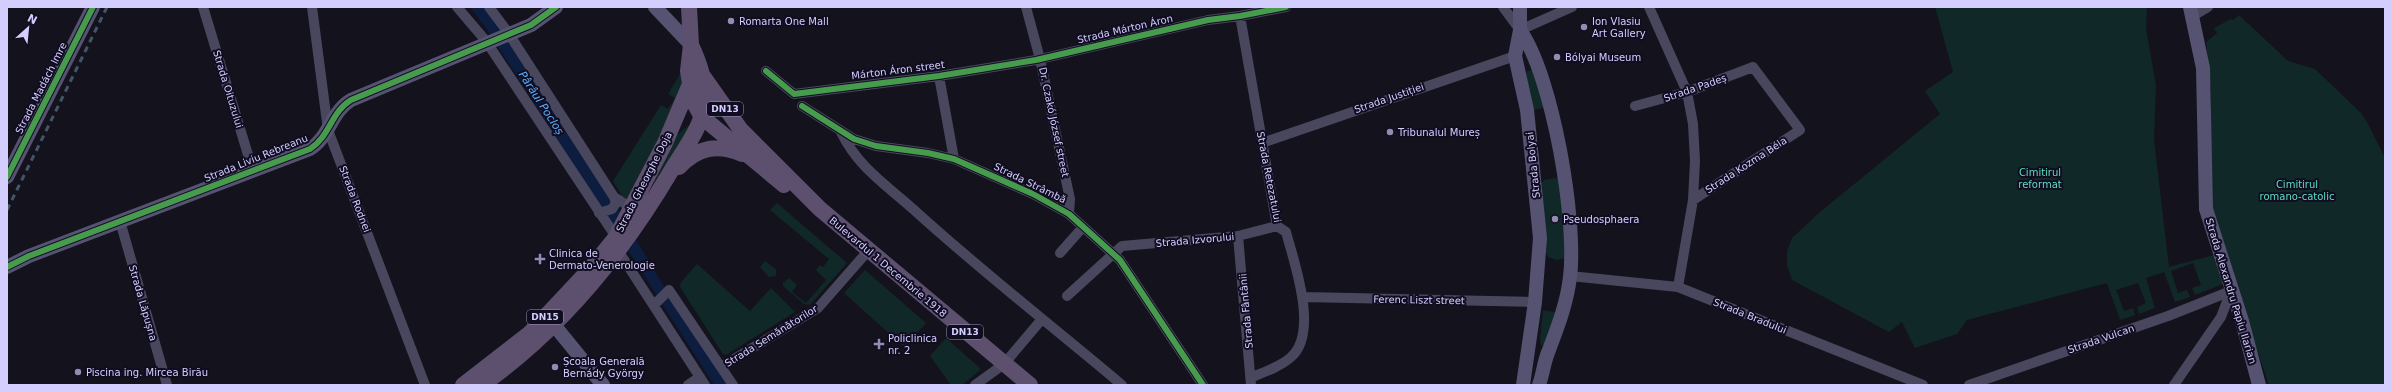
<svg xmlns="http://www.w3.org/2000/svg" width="2392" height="392" viewBox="0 0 2392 392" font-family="'DejaVu Sans',sans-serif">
  <rect width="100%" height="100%" fill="#14121d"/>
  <path fill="#112829" d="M1935,7H2147L2146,29L2156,85L2154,140L2169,267L2214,255L2223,284L2195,295L2192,288L2201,285L2193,263L2171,271L2178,293L2187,290L2190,297L2175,302L2164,272L2146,278L2155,308L2139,314L2137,307L2146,303L2138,283L2116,290L2124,311L2133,308L2135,315L2120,320L2107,283L1967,320L1957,334L1915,348L1902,322L1889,332L1792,280L1787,265V251L1792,238L1820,212L1940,114L1925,91L1953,72Z
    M2239,15L2288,61L2315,69L2360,112L2367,122L2385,158V385H2269L2213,220L2210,161L2211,89L2206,42L2217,33L2214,28L2231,19L2233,20Z
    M685,66V80L633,194L627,198L622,196L613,181L661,105L668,109L675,98L668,94Z
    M1534,70L1545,104L1542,108L1535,110L1532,108L1526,74L1527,71Z
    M693,124L645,195C657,172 667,134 693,124Z
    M1556,178L1559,179L1564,211L1565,258L1557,260L1548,257L1546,253L1542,183L1544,180Z
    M777,203L847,263L810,305L804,304L783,286V283L789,278L797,285L792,292L806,303L826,280L816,270L820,265L823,267L829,259L770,210Z
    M765,261L776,269V276L769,277L760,267Z
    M697,264L750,311L771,288L795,312L726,355L723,354L680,287L681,282Z
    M865,270L926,323L904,347L844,293Z
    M1543,310L1559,313L1544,346L1541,345L1540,340Z
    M946,338L980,368V370L962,385H951L930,356Z"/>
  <path fill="#0d1d3f" d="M470,7H486L609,194L669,295L728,385H714L488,31Z"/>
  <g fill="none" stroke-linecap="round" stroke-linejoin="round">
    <path stroke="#48475e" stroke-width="10" d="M203,7L253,171
      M312,7L328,130L425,385
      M457,7L486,41L616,237
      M489,7L507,31L614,197L632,208
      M1026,7L1040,59L1070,199L1069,214
      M1503,7L1520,30L1572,7
      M1649,7L1687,92L1693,124L1695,161L1693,200L1678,287
      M1240,16L1277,226
      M2193,16L2208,7
      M766,71L794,94L939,76L1036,60L1208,20L1240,16L1286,7
      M939,76L954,159
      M802,106L854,139L876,146L928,153L954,159L1033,194L1069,214L1120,260L1203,385
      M1635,106L1687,92L1753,67L1800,130L1693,200
      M841,132C858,167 885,184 913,209C980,270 1052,326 1122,385
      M1262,143L1515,56
      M599,213L612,209L616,203L614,197
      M120,221L167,385
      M1238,236L1251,385
      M619,252L705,385
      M1060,253L1083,227
      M1570,276L1678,287L1923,385
      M1067,296L1122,246L1238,236L1277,226
      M1303,297L1535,302
      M654,305L669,290L733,385
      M721,367L818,308L868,251
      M1252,377C1265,372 1279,367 1290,358C1320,334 1294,262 1286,232L1277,226
      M688,385L700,377
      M975,385L1004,364L1042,319
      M1969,385L2168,316L2231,291
      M2174,385L2221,317L2231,291"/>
    <path stroke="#555371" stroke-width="14" d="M655,7L691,45
      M1520,7V30L1515,56L1527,110L1540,238L1535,302L1523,385
      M2190,7L2203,68L2206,209L2242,321L2259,385
      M1520,30C1553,77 1577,221 1570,277C1567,303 1558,326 1549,350C1544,361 1543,374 1539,385
      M7,177L93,7
      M7,267L29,256L310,149C330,136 331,112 351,100L531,25L556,7
      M554,325L603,385"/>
    <path stroke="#5d506f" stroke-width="16" d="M689,7L691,45L688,71L693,101L702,117L784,185
      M703,76L741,130L820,209L1030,385
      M679,167C697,148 717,143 742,154
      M463,385L530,333L591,268L616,237L665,143L690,84
      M482,385C561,329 622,254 671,171C681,154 695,137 701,118C710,95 701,66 691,45"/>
    <path stroke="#415667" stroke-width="3" stroke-dasharray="6 5" stroke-linecap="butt" d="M7,210L107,7"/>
    <defs>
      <path id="cycleway" d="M766,71L794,94L939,76L1036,60L1208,20L1240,16L1286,7
        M802,106L854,139L876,146L928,153L954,159L1033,194L1069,214L1120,260L1203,385
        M7,177L93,7
        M7,267L29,256L310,149C330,136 331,112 351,100L531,25L556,7"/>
    </defs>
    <use href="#cycleway" stroke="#110d21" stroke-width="8"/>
    <use href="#cycleway" stroke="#469c4c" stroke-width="6"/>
  </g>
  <g fill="#918cb0" stroke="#110d21" stroke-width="1.5">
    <circle cx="731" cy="21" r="4"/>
    <circle cx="1584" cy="27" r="4"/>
    <circle cx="1557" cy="57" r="4"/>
    <circle cx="1390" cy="132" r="4"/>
    <circle cx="1555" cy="219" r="4"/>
    <path d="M538 253h4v4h4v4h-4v4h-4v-4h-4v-4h4z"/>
    <path d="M877 338h4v4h4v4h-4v4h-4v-4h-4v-4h4z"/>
    <circle cx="555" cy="367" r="4"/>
    <circle cx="78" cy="372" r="4"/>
  </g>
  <g text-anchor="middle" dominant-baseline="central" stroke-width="4" stroke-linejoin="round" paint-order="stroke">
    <g fill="#110d21" stroke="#9a94bc" stroke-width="1">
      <rect x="707" y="102" width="36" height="14" rx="3"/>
      <rect x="527" y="310" width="36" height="14" rx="3"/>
      <rect x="947" y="325" width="36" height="14" rx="3"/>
    </g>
    <g font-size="9" font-weight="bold" fill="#d4ceff">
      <text x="725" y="109">DN13</text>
      <text x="545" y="317">DN15</text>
      <text x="965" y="332">DN13</text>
    </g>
    <g font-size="10" fill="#d4ceff" stroke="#110d21" text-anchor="start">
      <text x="739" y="21">Romarta One Mall</text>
      <text x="1592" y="21">Ion Vlasiu<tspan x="1592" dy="12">Art Gallery</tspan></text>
      <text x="1565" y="57">Bólyai Museum</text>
      <text x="1398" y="132">Tribunalul Mureș</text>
      <text x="1563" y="219">Pseudosphaera</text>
      <text x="549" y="253">Clinica de<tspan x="549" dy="12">Dermato-Venerologie</tspan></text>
      <text x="888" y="338">Policlinica<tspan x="888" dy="12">nr. 2</tspan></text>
      <text x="563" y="361">Școala Generală<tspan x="563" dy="12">Bernády György</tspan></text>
      <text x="86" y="372">Piscina ing. Mircea Birău</text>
    </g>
    <g font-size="10" fill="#d4ceff" stroke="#110d21">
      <text transform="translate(1125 29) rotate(-13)">Strada Márton Áron</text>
      <text transform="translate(898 70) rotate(-7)">Márton Áron street</text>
      <text transform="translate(41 88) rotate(-63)">Strada Madách Imre</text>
      <text transform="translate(1695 88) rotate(-19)">Strada Padeș</text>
      <text transform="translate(228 89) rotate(73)">Strada Oituzului</text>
      <text transform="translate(1389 98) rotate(-19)">Strada Justiției</text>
      <text transform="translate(1054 122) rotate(78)">Dr. Czakó József street</text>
      <text transform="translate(256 158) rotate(-22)">Strada Liviu Rebreanu</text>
      <text transform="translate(1533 165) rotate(-96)">Strada Bolyai</text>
      <text transform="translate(1746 165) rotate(-33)">Strada Kozma Béla</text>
      <text transform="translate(1269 177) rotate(79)">Strada Retezatului</text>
      <text transform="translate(644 182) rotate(-63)">Strada Gheorghe Doja</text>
      <text transform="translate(1030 183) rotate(26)">Strada Strâmbă</text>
      <text transform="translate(355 199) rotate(69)">Strada Rodnei</text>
      <text transform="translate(1195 240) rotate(-5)">Strada Izvorului</text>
      <text transform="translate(888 267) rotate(40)">Bulevardul 1 Decembrie 1918</text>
      <text transform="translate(2231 291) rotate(73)">Strada Alexandru Papiu Ilarian</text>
      <text transform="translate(1419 300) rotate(1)">Ferenc Liszt street</text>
      <text transform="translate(143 303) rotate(74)">Strada Lăpușna</text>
      <text transform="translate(1246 311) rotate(-95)">Strada Fântânii</text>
      <text transform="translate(1750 316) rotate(22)">Strada Bradului</text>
      <text transform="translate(771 336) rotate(-32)">Strada Semănătorilor</text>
      <text transform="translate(2101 339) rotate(-19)">Strada Vulcan</text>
    </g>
    <g font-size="10" fill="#5bdec0" stroke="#110d21">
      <text x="2040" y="172">Cimitirul<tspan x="2040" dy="12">reformat</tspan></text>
      <text x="2297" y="184">Cimitirul<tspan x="2297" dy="12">romano-catolic</tspan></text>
    </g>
    <g font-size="11" font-style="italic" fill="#5db0fe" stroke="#110d21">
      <text transform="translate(541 103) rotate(57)">Pârâul Pocloș</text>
    </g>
  </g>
  <rect width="2392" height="392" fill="none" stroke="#d4ceff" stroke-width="16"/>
  <g transform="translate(28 28) rotate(27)" stroke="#110d21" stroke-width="3" paint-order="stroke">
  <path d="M0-3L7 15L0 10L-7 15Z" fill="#d4ceff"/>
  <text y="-6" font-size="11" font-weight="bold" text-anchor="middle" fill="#d4ceff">N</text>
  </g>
</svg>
